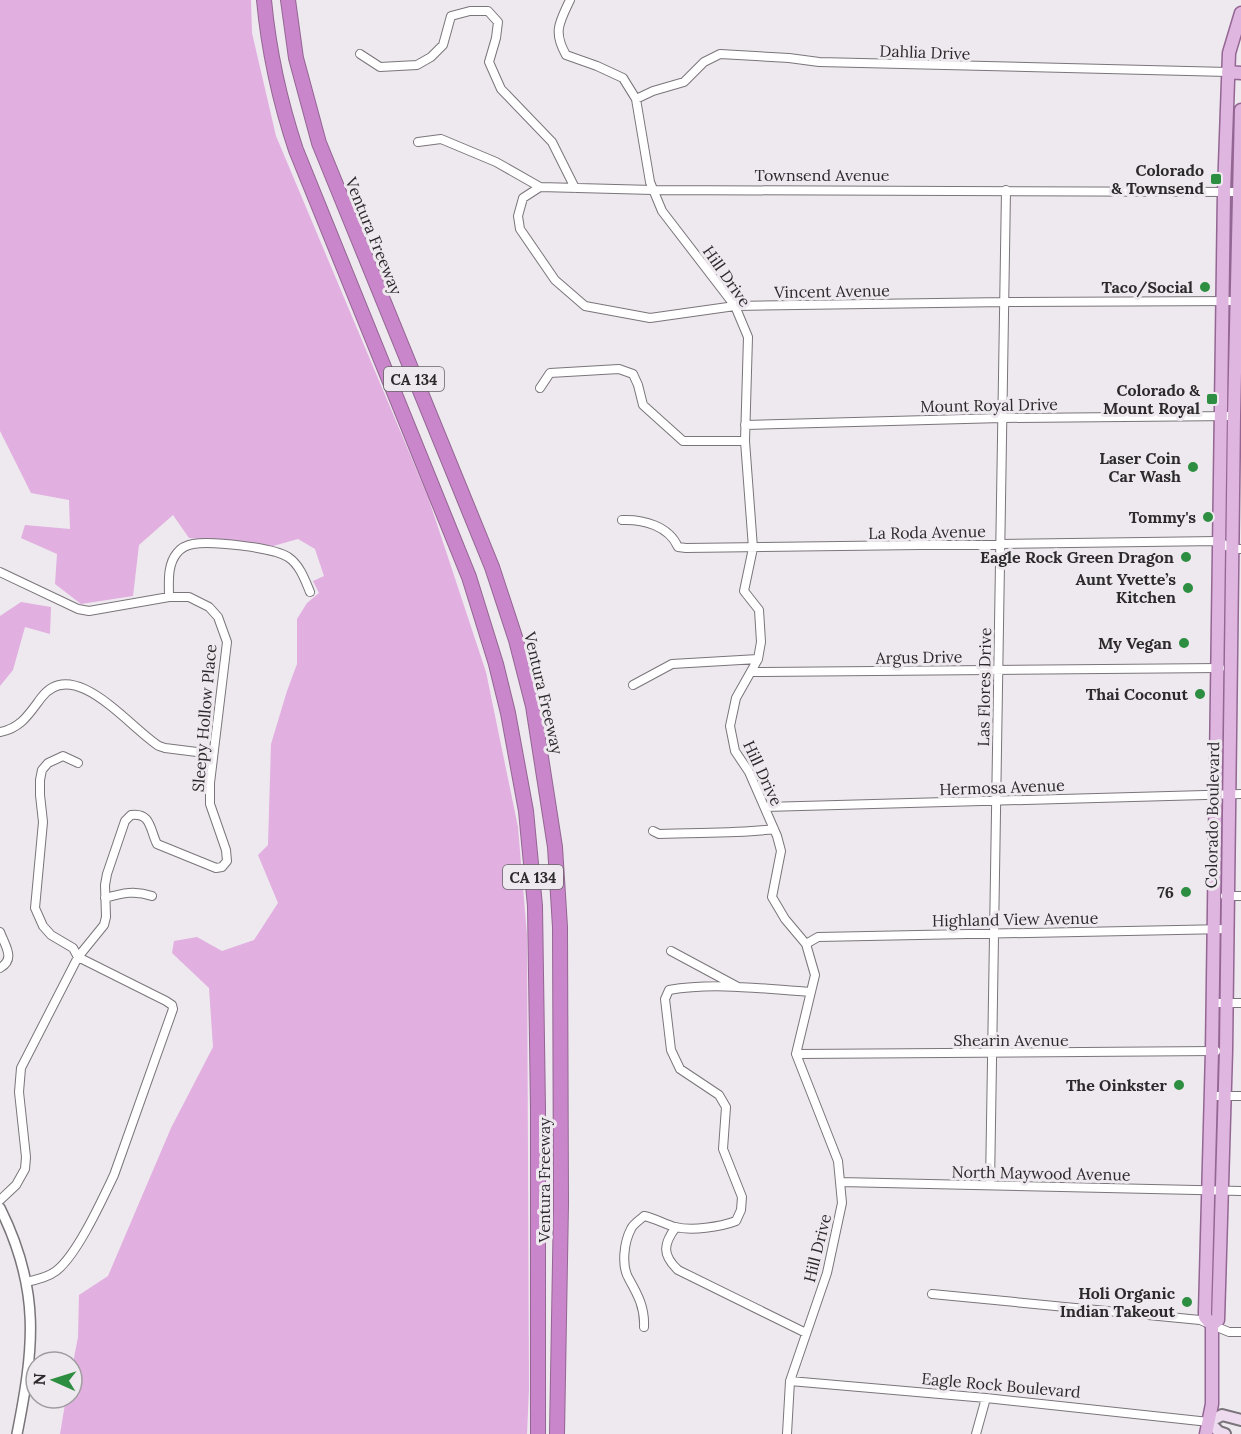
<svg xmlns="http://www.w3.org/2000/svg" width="1241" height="1434" viewBox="0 0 1241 1434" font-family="Lora,serif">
  <rect width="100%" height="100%" fill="#eee9ee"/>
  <path fill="#e1afe0" d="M0,0H251L252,33L276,136L428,497L486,672L518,827L527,935L529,1389L527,1434H60L66,1398H72V1368L78,1337L79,1295L108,1276L171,1128L213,1047L209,988L172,953L174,941L197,937L222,951L254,940L278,903L258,855L268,845L271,744L287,691L297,664V619L307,603L319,593L313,581L324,576L315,549L298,539L273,546L189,538L173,515L139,545L133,596L81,604L55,584L57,554L21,538L25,525L70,529L69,500L31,493L0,431Z
    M21,602L51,607L50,634L25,627L13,670L0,686V616Z"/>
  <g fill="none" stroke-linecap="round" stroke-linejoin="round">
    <defs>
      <path id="minor" d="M570,0C559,23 553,32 566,55L597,66L623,78L636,99L650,182L662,211L735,306L748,337L745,441L753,548L744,591L759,610L761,642L758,659L736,698L730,726L735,751L749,772L777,836L781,851L772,897L785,919L806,944L815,975L796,1054L838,1161L842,1203L827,1273L790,1381L787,1434
        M360,54L380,67L417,65L431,57L443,45L451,16L470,11H488L498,22L496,38L489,62L501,89L552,142L575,188
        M636,99L653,91L684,82L704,62L720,54L789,58L819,62L1228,72
        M418,142L441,139L496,162L540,187L653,190L1238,192
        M540,187L523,198L518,216L520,229L555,280L585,306L650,318L735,306L1007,302L1236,301
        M540,388L550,373L619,369L633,374L638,385L643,405L683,441H745
        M745,425L1002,418L1234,416
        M622,520C643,519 669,526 678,547L686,548L1218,541L1232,549H1241
        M0,572L78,609L89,611L169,597H189L209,607L218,617L227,642L210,783V804L226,850L227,861L222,867L216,868L157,844C150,830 151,812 131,815L125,821L107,874L105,885L106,917L104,925L78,957L21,1068L19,1092L26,1157L25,1169L16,1185L0,1200
        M169,597C169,582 167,565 177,553C181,548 187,545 193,544C212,541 272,547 288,557C300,565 305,580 310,592
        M751,672L1220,668
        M633,685L672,664L758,659
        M0,732C21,728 29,714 41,698C73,654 130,728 159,746L165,748L213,754
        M765,807L1241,794
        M653,831L659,834C697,832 736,834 774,829
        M1225,896H1241
        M105,898C123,893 135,890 152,896
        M0,932C5,946 16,959 0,968
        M806,944L818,937L1227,929
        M671,951L738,987
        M1212,1003H1241
        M796,1054L1216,1051
        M1211,1096H1241
        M840,1182L1241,1191
        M990,1185L1006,190
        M676,1227C663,1244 662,1255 678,1270L806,1333
        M26,1282C36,1280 48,1277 56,1271C77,1255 102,1200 114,1175L173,1009L172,1005L166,1001L78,957L73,948L51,935L43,926L35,908L43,822L40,795V780L42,770L48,763L63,756L78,763
        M932,1294L1200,1320L1229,1332H1241
        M644,1327C645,1308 638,1295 629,1279C621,1266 624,1242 631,1229C633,1224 640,1220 644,1216C655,1218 664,1224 675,1227C692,1231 720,1227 736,1221L741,1210L742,1197L723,1149L726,1107L719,1095L680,1069L671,1050L665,999L669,990C715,982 764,989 810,992
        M790,1381L986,1398L1209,1422
        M976,1434L986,1398"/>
      <path id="tertiary" d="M0,1208C41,1290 34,1348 17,1434"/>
      <path id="secondary" d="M1225,1434L1219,1432L1209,1422L1222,1415L1241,1420"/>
      <path id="primary" d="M1228,72L1241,73
        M1212,1325L1218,1320L1226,1051L1234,416L1241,110
        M1206,1434L1212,1404V1325L1205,1317V1312L1212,1051L1224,192L1229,53L1241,13"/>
      <path id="motorway" d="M264,0C269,53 279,99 296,150L469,577L496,664L508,713L526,811L535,906L538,1109V1434
        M288,0L296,58L319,143L492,567L516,640L533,706L555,847L560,927L561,1204L557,1434"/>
    </defs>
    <use href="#minor" stroke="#7a757a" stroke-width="10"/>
    <use href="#tertiary" stroke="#7a757a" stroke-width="12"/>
    <use href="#secondary" stroke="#7a757a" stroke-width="14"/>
    <use href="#primary" stroke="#936693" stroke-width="15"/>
    <use href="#motorway" stroke="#936693" stroke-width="16"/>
    <use href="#minor" stroke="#fff" stroke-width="8"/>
    <use href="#tertiary" stroke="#fff" stroke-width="9"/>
    <use href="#secondary" stroke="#efdbef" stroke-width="10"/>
    <use href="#primary" stroke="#dfb6df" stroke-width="12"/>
    <use href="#motorway" stroke="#ca86ca" stroke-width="14"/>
  </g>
  <g fill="#2d8d40" stroke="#eee9ee" stroke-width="2">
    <rect x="1210" y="173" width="12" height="12" rx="3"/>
    <circle cx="1205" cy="287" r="6"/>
    <rect x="1206" y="393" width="12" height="12" rx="3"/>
    <circle cx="1193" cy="467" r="6"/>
    <circle cx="1208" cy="517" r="6"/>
    <circle cx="1186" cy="557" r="6"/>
    <circle cx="1188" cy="588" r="6"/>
    <circle cx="1184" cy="643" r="6"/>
    <circle cx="1200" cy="694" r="6"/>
    <circle cx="1186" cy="892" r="6"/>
    <circle cx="1179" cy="1085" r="6"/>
    <circle cx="1187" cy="1302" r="6"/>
  </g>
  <g text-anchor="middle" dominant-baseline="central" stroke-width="6" stroke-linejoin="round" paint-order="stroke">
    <g fill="#eee9ee" stroke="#666366" stroke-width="1.5">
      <rect x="384" y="367" width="60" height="24" rx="4.5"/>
      <rect x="503" y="865" width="60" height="24" rx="4.5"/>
    </g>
    <g font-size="15" font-weight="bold" fill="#2c2a2c">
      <text x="414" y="379">CA 134</text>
      <text x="533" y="877">CA 134</text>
    </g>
    <g font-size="16" fill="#2c2a2c" stroke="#eee9ee">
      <text transform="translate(925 52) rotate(2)">Dahlia Drive</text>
      <text x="822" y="175">Townsend Avenue</text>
      <text transform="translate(374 236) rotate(68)">Ventura Freeway</text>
      <text transform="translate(727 276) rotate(55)">Hill Drive</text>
      <text transform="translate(832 291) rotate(-1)">Vincent Avenue</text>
      <text transform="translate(989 405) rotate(-1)">Mount Royal Drive</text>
      <text transform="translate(927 532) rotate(-1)">La Roda Avenue</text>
      <text transform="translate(919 657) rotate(-1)">Argus Drive</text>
      <text transform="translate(984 687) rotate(-89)">Las Flores Drive</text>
      <text transform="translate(544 693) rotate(77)">Ventura Freeway</text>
      <text transform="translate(204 718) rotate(-85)">Sleepy Hollow Place</text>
      <text transform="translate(763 773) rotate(65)">Hill Drive</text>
      <text transform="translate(1002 787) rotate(-2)">Hermosa Avenue</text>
      <text transform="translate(1212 815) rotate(-89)">Colorado Boulevard</text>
      <text transform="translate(1015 919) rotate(-1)">Highland View Avenue</text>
      <text x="1011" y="1040">Shearin Avenue</text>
      <text transform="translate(1041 1173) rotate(1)">North Maywood Avenue</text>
      <text transform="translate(544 1180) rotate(-90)">Ventura Freeway</text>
      <text transform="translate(817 1248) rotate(-76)">Hill Drive</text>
      <text transform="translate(1001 1385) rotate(5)">Eagle Rock Boulevard</text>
    </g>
    <g font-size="16" font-weight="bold" fill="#2c2a2c" stroke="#eee9ee" text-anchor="end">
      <text x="1204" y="170">Colorado<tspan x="1204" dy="18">&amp; Townsend</tspan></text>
      <text x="1193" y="287">Taco/Social</text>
      <text x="1200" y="390">Colorado &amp;<tspan x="1200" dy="18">Mount Royal</tspan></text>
      <text x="1181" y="458">Laser Coin<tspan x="1181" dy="18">Car Wash</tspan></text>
      <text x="1196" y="517">Tommy's</text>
      <text x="1174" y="557">Eagle Rock Green Dragon</text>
      <text x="1176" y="579">Aunt Yvette’s<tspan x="1176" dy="18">Kitchen</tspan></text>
      <text x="1172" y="643">My Vegan</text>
      <text x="1188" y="694">Thai Coconut</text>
      <text x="1174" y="892">76</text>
      <text x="1167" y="1085">The Oinkster</text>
      <text x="1175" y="1293">Holi Organic<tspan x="1175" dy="18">Indian Takeout</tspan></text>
    </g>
  </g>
  <g transform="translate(54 1380) rotate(273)"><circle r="28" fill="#eee9ee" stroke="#a09da0" stroke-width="1.5"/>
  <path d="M0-4.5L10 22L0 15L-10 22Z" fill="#2d8d40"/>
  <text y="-9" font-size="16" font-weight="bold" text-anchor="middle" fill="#2c2a2c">N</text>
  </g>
</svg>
